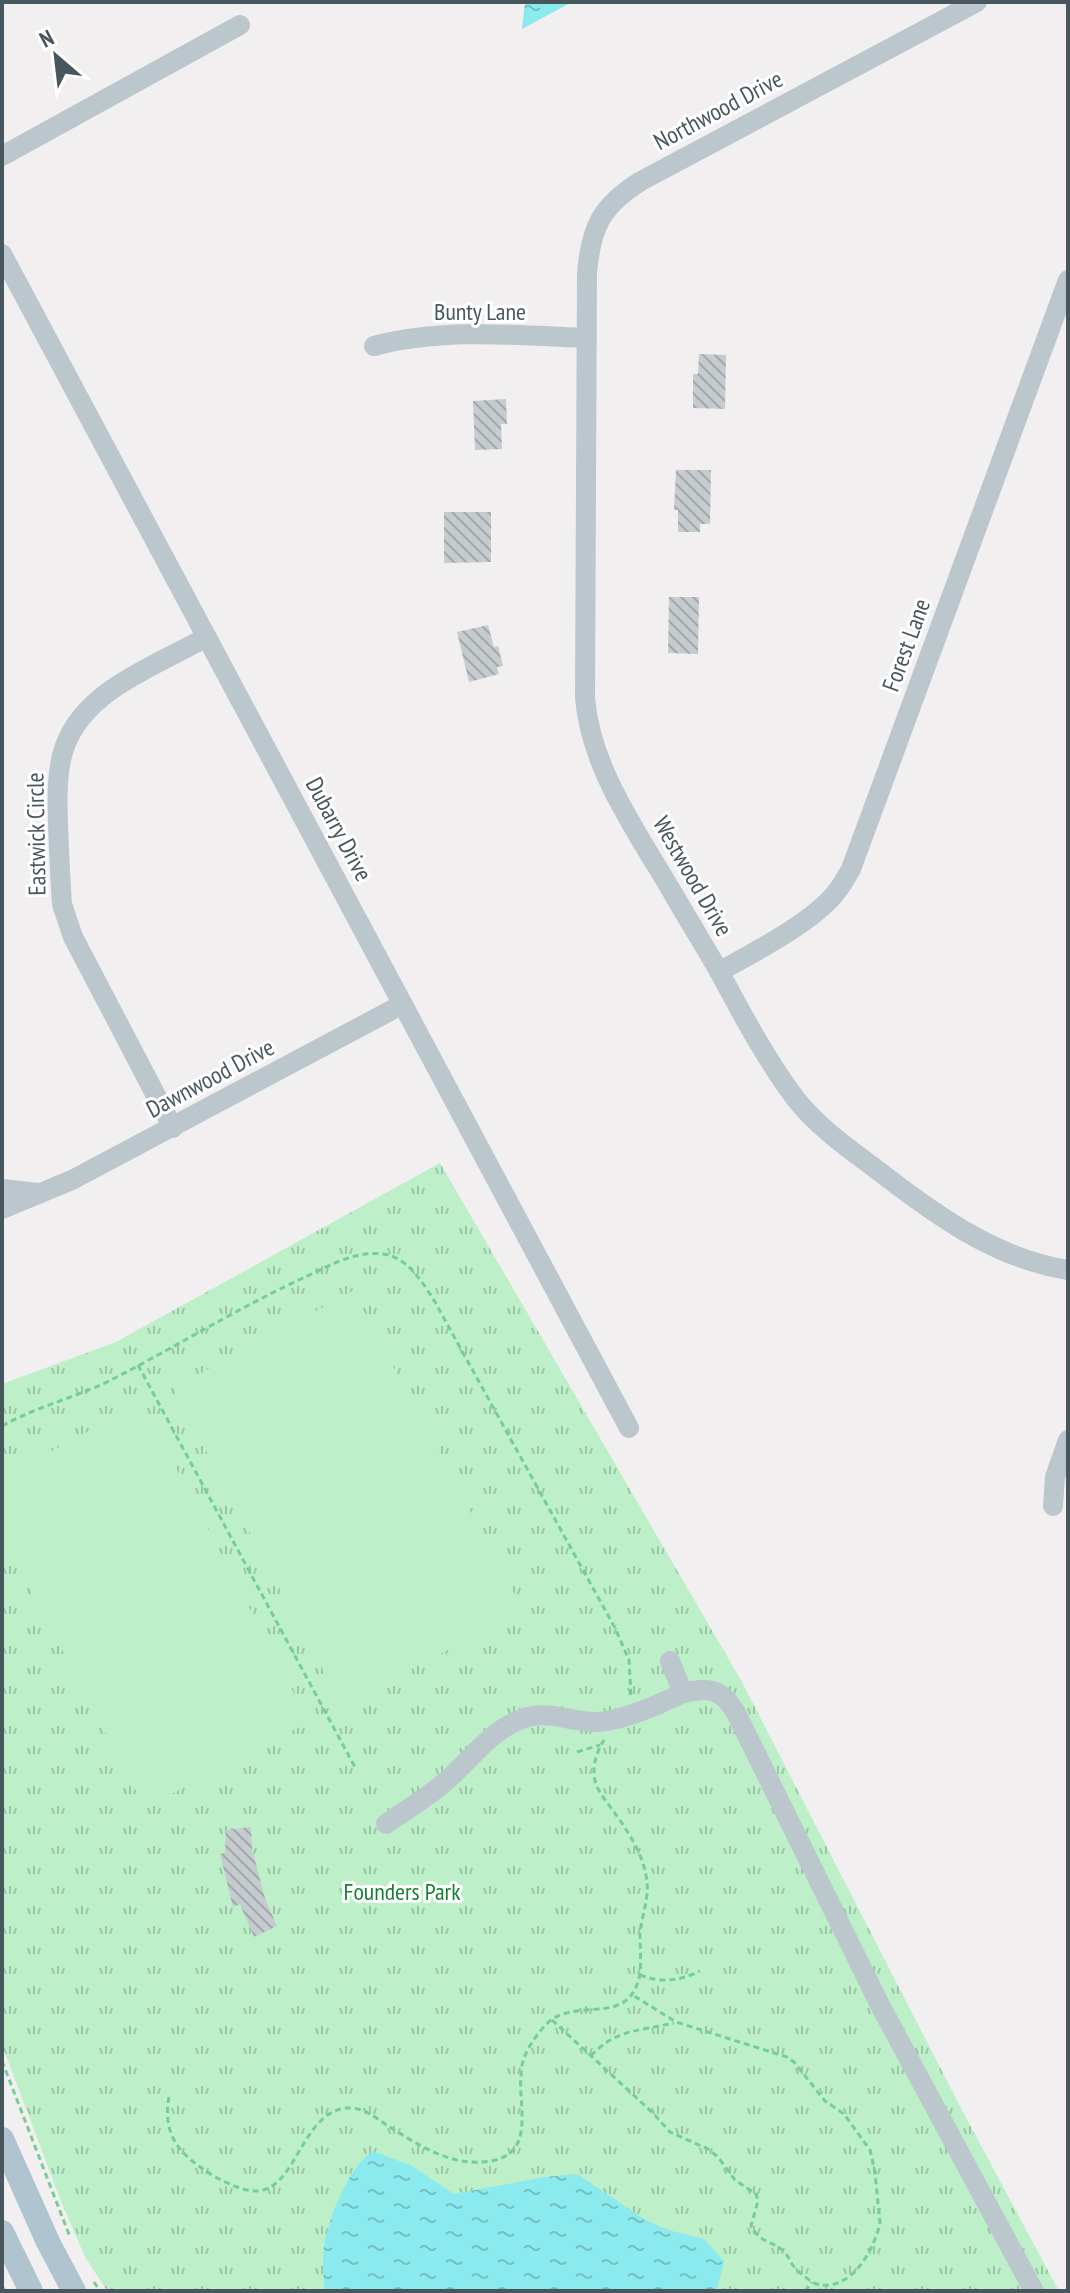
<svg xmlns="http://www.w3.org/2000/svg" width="1070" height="2293" viewBox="0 0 1070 2293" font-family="'PT Sans Narrow',sans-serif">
  <defs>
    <pattern id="park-tufts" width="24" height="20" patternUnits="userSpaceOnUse" patternTransform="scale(2)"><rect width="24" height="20" fill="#bdf0c8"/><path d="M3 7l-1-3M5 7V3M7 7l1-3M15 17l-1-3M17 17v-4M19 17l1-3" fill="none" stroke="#9bc5a6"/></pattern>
    <pattern id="water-ripples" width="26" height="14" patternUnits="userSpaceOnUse" patternTransform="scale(2)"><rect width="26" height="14" fill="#8aeaed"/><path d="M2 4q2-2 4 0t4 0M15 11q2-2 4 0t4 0" fill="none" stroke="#73c0c3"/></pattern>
    <pattern id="building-back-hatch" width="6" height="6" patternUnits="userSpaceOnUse" patternTransform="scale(2)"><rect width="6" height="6" fill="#c6cbcf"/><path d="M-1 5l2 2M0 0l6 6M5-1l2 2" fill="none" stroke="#a3a8ab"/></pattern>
  </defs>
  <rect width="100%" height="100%" fill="#f2eff0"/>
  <path fill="url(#park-tufts)" d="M440,1163L742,1682L964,2114L1059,2291H107L85,2257L60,2199L2,2045V1384L116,1342Z"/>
  <path fill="#bdf0c8" d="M353,1291L523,1610L342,1706L173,1388Z
    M142,1403L309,1722L145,1808L2,1535V1477Z"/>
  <path fill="url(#water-ripples)" d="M525,2H572L522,29Z
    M373,2151L412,2166L454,2194L545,2177L577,2174L644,2219L668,2230L704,2239L724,2261L717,2291H324C324,2276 322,2260 324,2246C329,2217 348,2167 373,2151Z"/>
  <path fill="url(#building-back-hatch)" d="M699,354L726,355L725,409L693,408V374H698Z
    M506,399L507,424H501L502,449L475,450L473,401Z
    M676,470H711L710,524H700V532H678V510H674Z
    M444,512H491V562L444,563Z
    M669,597H699L698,654L668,653Z
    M488,625L494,647L498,646L503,666L497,667L499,674L469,682L457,632Z
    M251,1827L252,1849L265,1898L277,1926L254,1937L240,1904L233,1907L220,1854L225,1853L226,1830Z"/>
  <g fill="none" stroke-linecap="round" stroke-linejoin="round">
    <path stroke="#75ce92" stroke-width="3" stroke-dasharray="6 4" stroke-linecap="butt" d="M138,1365L356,1769
      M2,1426C36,1407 74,1398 109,1381C174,1348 236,1309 303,1278C327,1267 355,1250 383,1254C408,1257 423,1283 435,1302L615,1628L629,1660L631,1697
      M577,1752L600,1745
      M640,1975C660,1983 680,1981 700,1971
      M552,2020L653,2113L670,2132L708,2149L718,2157L735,2180L756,2194L758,2201L751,2226C760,2244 774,2240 785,2253C789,2257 789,2259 792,2264C797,2271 808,2280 816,2284C851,2293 874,2250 880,2223L875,2172L870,2150L844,2114L825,2101L794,2062L787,2057L676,2022L631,1994
      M591,2056C615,2029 640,2031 674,2023
      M2,2061L70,2237
      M169,2097C166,2112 167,2130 176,2143C187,2163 234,2192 257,2191C297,2189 301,2112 347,2108C362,2107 374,2116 385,2124C417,2144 451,2168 491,2161C536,2153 518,2106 521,2075C521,2063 526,2051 533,2041C539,2032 548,2020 558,2016C588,2002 628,2022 639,1978C642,1965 640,1949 640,1935C641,1917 649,1900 647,1882C644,1855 629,1833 614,1812C607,1802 598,1792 595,1781C592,1766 596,1753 604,1740
      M94,2282L100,2291
      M2,2286L5,2291
      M805,2291L812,2282"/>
    <path stroke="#bbc7cc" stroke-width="20" d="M977,2L641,181C601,206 591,227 587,273L585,698C591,770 638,833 674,895C689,921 705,947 720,973C743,1016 766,1059 795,1098C816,1125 845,1146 872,1166C932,1212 992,1258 1068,1270
      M2,156L240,25
      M2,254L629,1428
      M374,346C442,328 516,335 587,338
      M719,972C754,952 808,925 834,895C841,887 846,878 851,869L1068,280
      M173,1128L73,937L62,904C60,877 59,851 58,824C56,765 58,728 111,690C139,670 176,654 207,637
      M2,1189L38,1193
      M2,1209L72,1180L403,1004
      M1053,1506L1055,1477L1068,1440
      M670,1661L683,1693C710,1687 721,1688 736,1713L881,2007L1034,2291
      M386,1824C406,1810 428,1797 446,1781C473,1758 492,1727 528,1717C551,1711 572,1722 595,1722C622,1722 658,1704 683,1693"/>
    <path stroke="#afc4ce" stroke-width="24" d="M2,2139L48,2242L74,2291
      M2,2232L31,2291"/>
  </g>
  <g text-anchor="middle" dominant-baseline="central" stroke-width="6" stroke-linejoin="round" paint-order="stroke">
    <g font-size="24" fill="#47575d" stroke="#fff">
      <text transform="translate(718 110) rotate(-28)">Northwood Drive</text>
      <text x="480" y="311">Bunty Lane</text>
      <text transform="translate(906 645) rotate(-70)">Forest Lane</text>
      <text transform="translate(339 829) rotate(62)">Dubarry Drive</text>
      <text transform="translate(36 834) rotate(-91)">Eastwick Circle</text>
      <text transform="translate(693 876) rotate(60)">Westwood Drive</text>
      <text transform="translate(210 1078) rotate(-28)">Dawnwood Drive</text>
    </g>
    <g font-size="24" fill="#168038" stroke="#fff">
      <text x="402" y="1891">Founders Park</text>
    </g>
  </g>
  <rect width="1070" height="2293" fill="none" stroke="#47575d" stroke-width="8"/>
  <g transform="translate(56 56) rotate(332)" stroke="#ffffff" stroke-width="6" paint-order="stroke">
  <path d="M0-6L14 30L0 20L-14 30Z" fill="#47575d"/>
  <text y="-12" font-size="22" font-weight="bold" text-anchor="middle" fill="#47575d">N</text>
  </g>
</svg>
